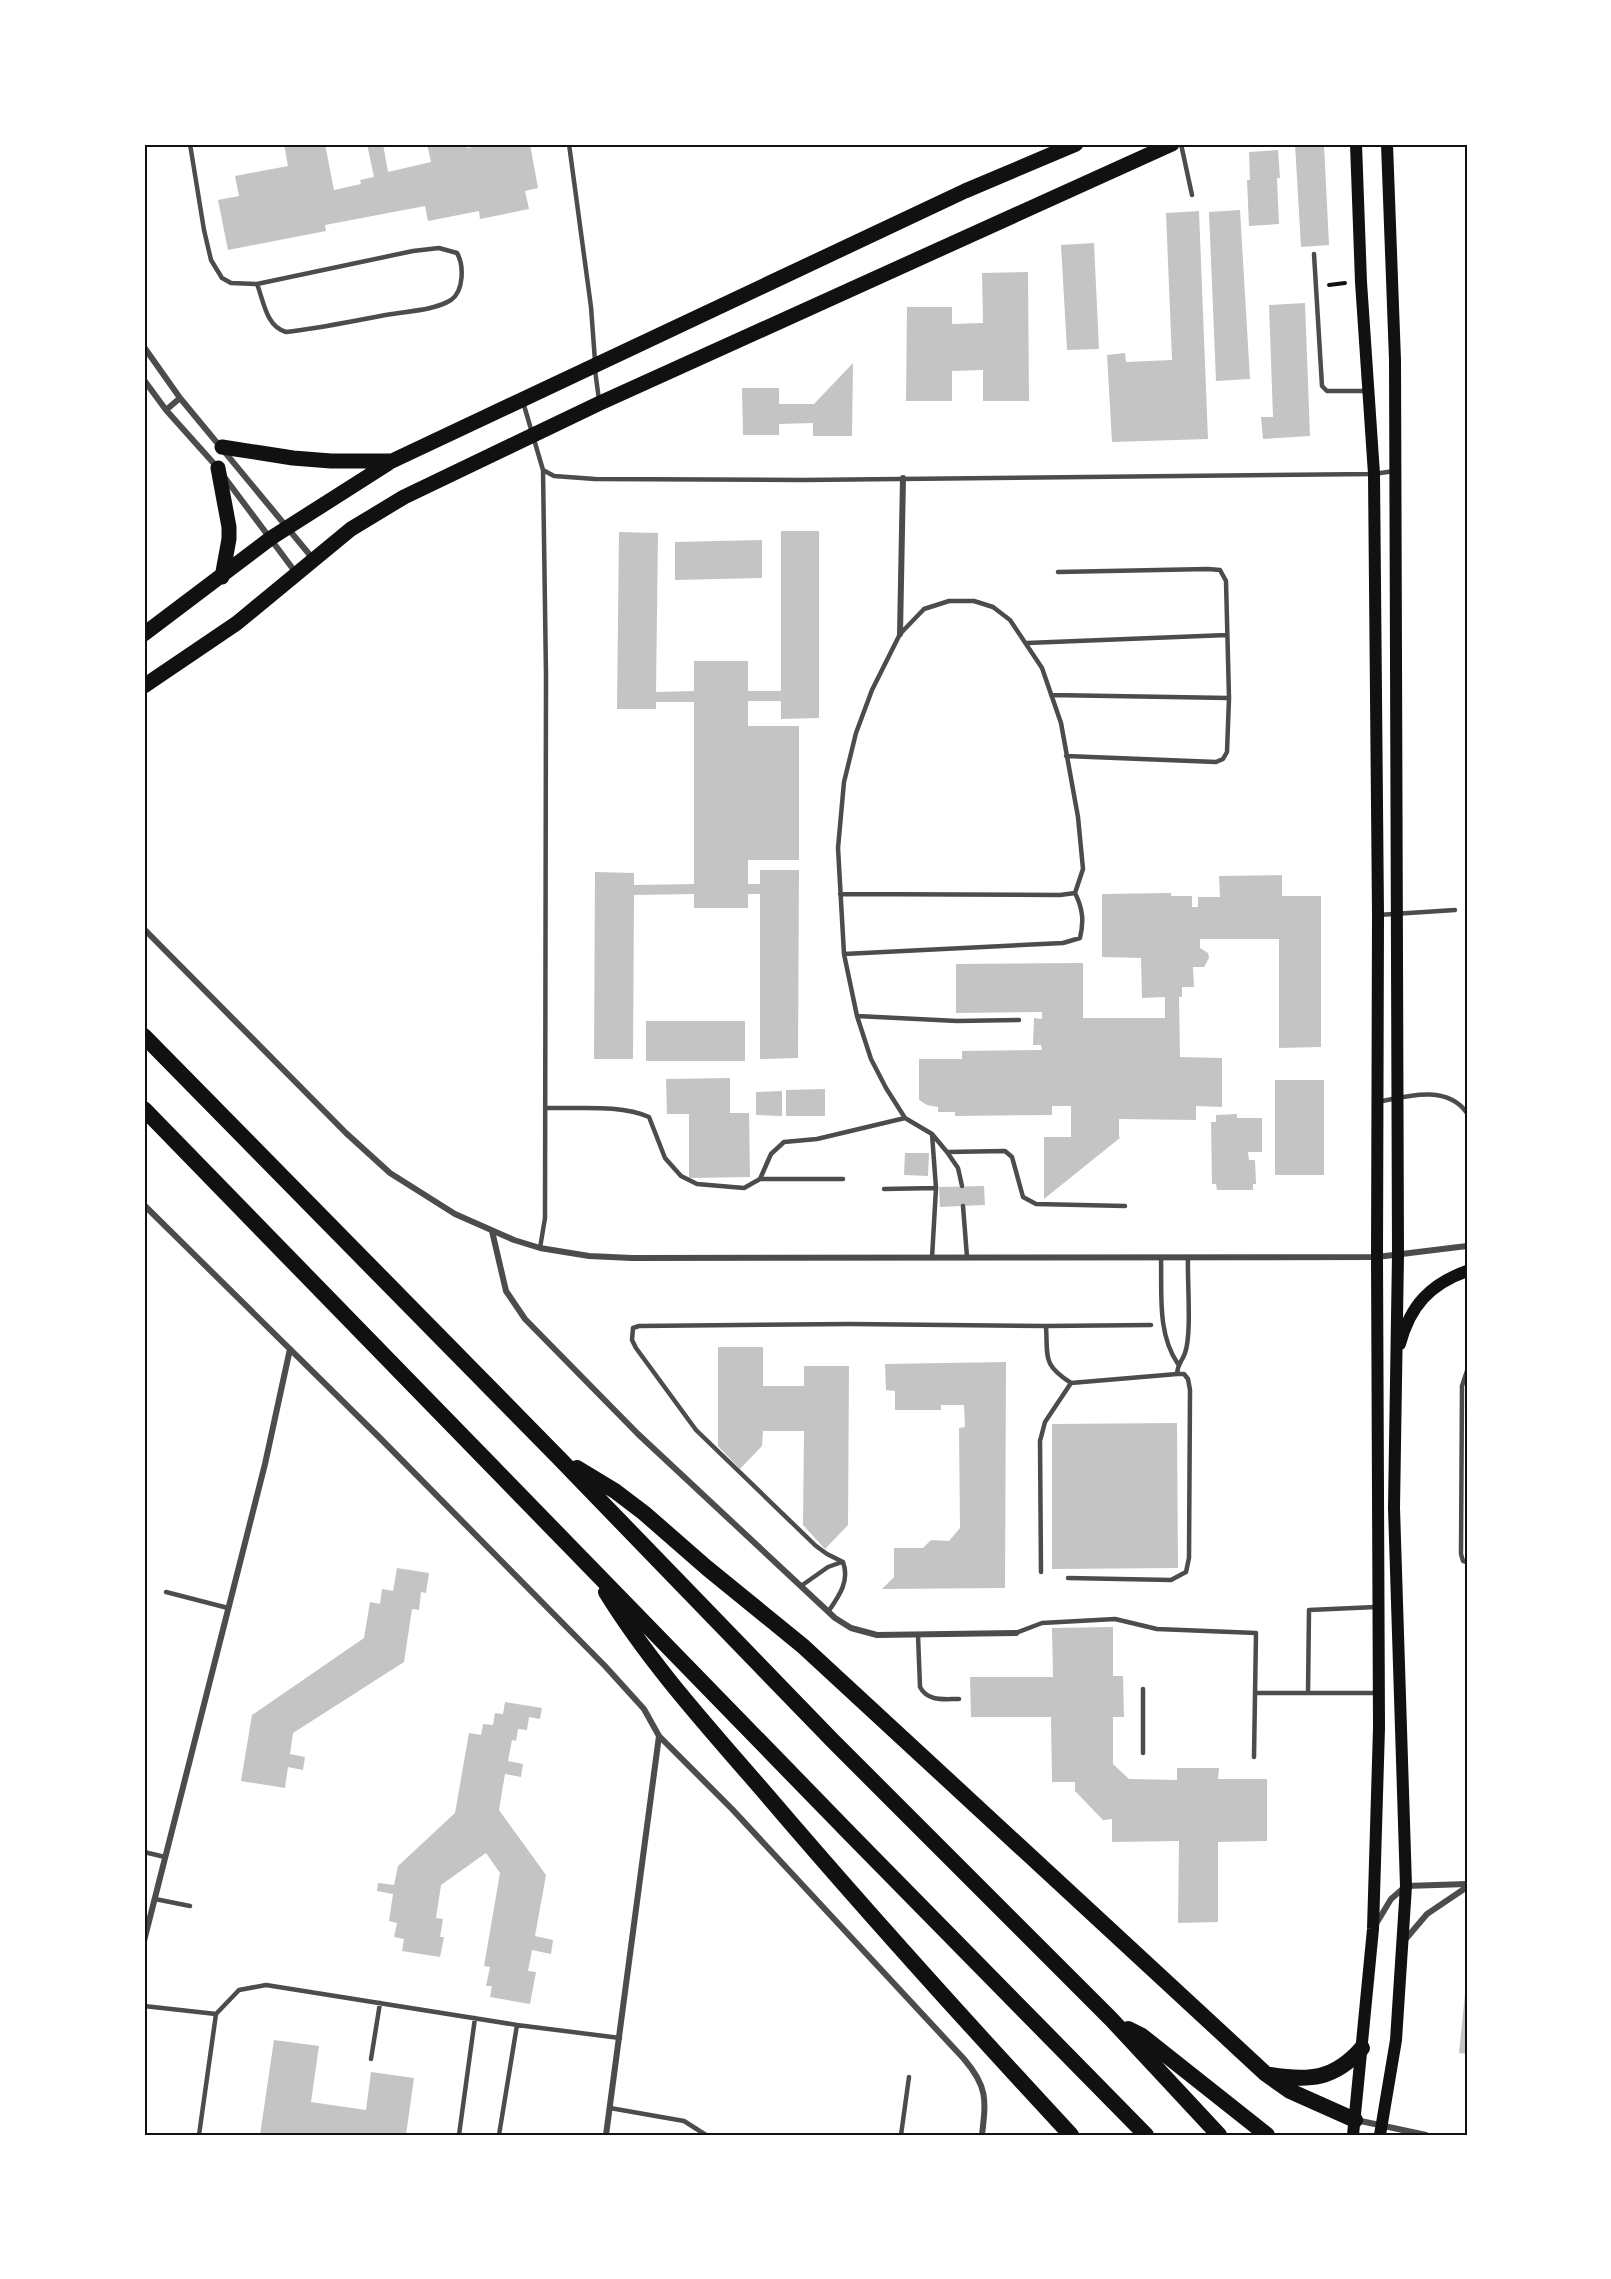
<svg xmlns="http://www.w3.org/2000/svg" width="1611" height="2279" viewBox="0 0 1611 2279" font-family="'DejaVu Sans',sans-serif">
  <rect width="100%" height="100%" fill="#fff"/>
  <path fill="#c4c4c4" d="M284,144H325L334,190L361,184L360,180L374,177L367,144H383L388,172L431,162L427,144H467V148L488,144H530L538,188L525,191L529,209L480,219L479,211L428,221L425,206L325,225L326,231L228,250L218,200L239,196L235,176L288,166Z
    M1295,144H1324L1329,245L1301,247Z
    M1278,150L1280,178H1277L1279,224L1249,226L1247,180H1250L1249,152Z
    M1240,210L1250,379L1216,381L1209,212Z
    M1199,211L1208,439L1112,442L1107,355L1125,353L1126,362L1172,360L1166,213Z
    M1094,243L1099,349L1067,350L1061,245Z
    M1028,272L1029,401H983V370L952,371V401H906L907,307H952V324L983,323L982,273Z
    M1305,303L1310,436L1263,439L1261,417H1273L1269,305Z
    M853,363L852,436H813V423L779,424V435H743L742,388H779V404H814Z
    M781,531H819V718L781,719V701H748V726H799V860H748V884H760V870H799L798,1058L760,1059V894H748V908H694V894L634,895L633,1059H594L595,872L634,873V885L694,884V702H656V709H617L619,532L658,533L656,692L694,691V661H748V691H781Z
    M762,540V578L675,580V542Z
    M1282,875V896H1321V1047L1279,1048V939H1200V948L1208,953L1209,958L1204,967H1193L1194,987H1182V997H1179L1180,1057L1222,1058V1107L1196,1106V1120L1119,1119V1137H1121L1044,1199V1137H1071V1106H1052V1115L955,1116V1112H938V1107L927,1105L919,1100V1059H962V1051L1042,1050L1041,1045H1033L1034,1018L1042,1019V1012L956,1013V964L1083,963V1018H1165V997L1142,998L1141,958L1102,957V894L1171,893V896H1192V907H1198V897H1220L1219,876Z
    M646,1021H745V1061H646Z
    M730,1078V1113H749L750,1177L689,1178V1114H667L666,1079Z
    M1275,1080H1324V1175H1275Z
    M825,1089V1116H786V1090Z
    M782,1091V1116L756,1115V1092Z
    M1237,1114V1118H1262V1152H1248L1249,1160H1255L1256,1184H1253V1190H1217L1216,1184H1212L1211,1122H1216V1115Z
    M905,1153H929L928,1176L904,1175Z
    M984,1186L985,1205L940,1207L939,1187Z
    M718,1347H763V1386H804V1366H849L848,1525L825,1549L803,1525L804,1431H763L762,1446L740,1469L718,1446Z
    M1006,1362L1005,1588L882,1589L894,1577V1548H923L931,1540L949,1541L960,1528L959,1428L965,1427L964,1405H941V1410H895V1391L886,1390L885,1364Z
    M1177,1423L1178,1568L1052,1569V1424Z
    M397,1568L429,1573L426,1593L421,1592L419,1610L412,1609L404,1662L293,1733L290,1754L305,1757L303,1770L288,1767L285,1788L241,1781L252,1715L364,1638L370,1602L380,1604L382,1589L393,1591Z
    M1113,1627V1676H1123L1124,1717H1113V1764L1129,1779L1177,1780V1768H1219L1218,1779H1267V1841L1218,1842V1922L1178,1923L1179,1841L1112,1842V1819L1103,1820L1075,1791V1782H1052L1051,1717H971L970,1677H1053L1052,1628Z
    M505,1702L542,1708L540,1719L529,1717L527,1730L518,1729L516,1741L512,1740L508,1761L523,1764L521,1777L505,1774L499,1810L546,1875L535,1936L553,1940L551,1954L532,1950L528,1971L536,1972L530,2004L490,1997L492,1986H486L490,1967L484,1966L500,1873L486,1853L441,1885L436,1918L443,1919L440,1937H444L440,1957L402,1951L404,1939L394,1937L397,1923L389,1921L393,1894L377,1891L378,1883L394,1885L398,1866L455,1813L469,1733L481,1735L483,1724L493,1725L495,1713L503,1714Z
    M1465,1994H1467V2054L1459,2053Z
    M274,2040L319,2046L311,2102L366,2110L371,2072L414,2078L406,2135H260Z"/>
  <g fill="none" stroke-linecap="round" stroke-linejoin="round">
    <path stroke="#111" stroke-width="4" d="M1329,285L1345,283"/>
    <path stroke="#4c4c4c" stroke-width="4.5" d="M190,144L204,230L211,260L222,278L231,283L257,284L413,251L439,248L457,253C464,265 464,291 451,300C435,310 410,311 392,314C357,320 322,328 286,332C266,326 264,302 257,284
      M569,144L591,307L595,361
      M1181,144L1192,195
      M1314,254L1322,386L1327,391H1368
      M595,370L599,400
      M523,402L543,470L546,675L545,1218L540,1248
      M543,470L554,476L595,479L803,480L1374,474L1394,471
      M1058,572L1208,569L1220,570L1226,581L1229,698L1227,752L1223,759L1216,762L1066,756
      M1027,643L1227,635
      M1051,695L1229,698
      M840,894L1060,895L1075,893L1083,869L1078,817L1061,723L1042,668L1010,620L993,607L974,601H949L924,609L900,634L872,690L856,733L844,782L838,848L844,954L857,1016L871,1059L886,1088L905,1118L932,1134L947,1152L958,1168L962,1186
      M1378,915L1455,910
      M844,954L1063,943L1080,938C1084,921 1083,909 1075,893
      M857,1016L957,1021L1019,1020
      M1378,1102C1407,1096 1447,1084 1467,1113
      M546,1108C577,1109 621,1104 649,1117L665,1158L681,1176L697,1184L744,1188L760,1179H843
      M932,1134L936,1188
      M947,1152L1005,1151L1012,1157L1023,1197L1036,1204L1125,1206
      M760,1179L771,1154L784,1142L817,1139L905,1118
      M884,1189L936,1188L932,1258
      M963,1206L967,1257
      M1161,1257C1162,1293 1157,1334 1178,1364
      M1467,1371L1462,1386L1461,1554L1463,1561L1467,1562
      M1071,1383C1042,1364 1048,1358 1046,1326L1151,1325
      M1041,1572L1040,1441L1045,1422L1071,1383L1177,1374C1178,1362 1182,1362 1185,1353C1192,1334 1187,1279 1188,1257
      M1068,1578L1171,1580L1186,1572L1189,1558L1190,1390L1188,1379L1184,1374H1177
      M801,1586L828,1567L842,1562
      M166,1592L228,1608
      M828,1612C839,1596 850,1581 843,1562L827,1554L816,1546L696,1430L636,1348L632,1340L633,1328L639,1326L850,1324L1046,1326
      M1016,1633L1042,1623L1115,1619L1157,1629L1256,1633L1254,1757
      M918,1635L920,1687C928,1702 944,1699 959,1699
      M1143,1689V1753
      M1255,1693H1379
      M1308,1693L1309,1610L1376,1607
      M144,1852L165,1857
      M155,1899L190,1906
      M144,2006L216,2014
      M371,2059L380,2003
      M610,2108L684,2121L706,2135
      M199,2135L216,2014L239,1990L266,1985L517,2025L620,2038
      M459,2135L475,2018
      M499,2135L517,2025
      M901,2135L909,2077"/>
    <path stroke="#4c4c4c" stroke-width="6" d="M144,347L180,398L314,560
      M144,380L166,410L217,467
      M166,410L180,398
      M225,478L296,573
      M900,634L903,478
      M144,929L346,1133L390,1173L455,1214L514,1240L540,1248L589,1256L632,1258L1377,1257L1467,1246
      M144,1205L380,1438L605,1666L644,1709L659,1736L732,1809L964,2059C988,2087 986,2100 982,2135
      M492,1231L506,1291L525,1319L638,1434L835,1618L851,1628L877,1635L1016,1633
      M1376,1924L1391,1899L1406,1886L1467,1884
      M144,1941L265,1464L290,1349
      M1404,1941L1427,1914L1467,1887
      M1356,2120L1426,2135
      M606,2135L659,1736"/>
    <path stroke="#111" stroke-width="12" d="M1400,1344C1410,1306 1430,1284 1467,1271
      M1353,2135L1373,1929L1379,1728L1377,1257L1378,915L1374,474L1361,282L1356,144
      M1380,2135L1396,2040L1406,1886L1394,1508L1398,1255L1395,360L1387,144"/>
    <path stroke="#111" stroke-width="15" d="M222,447L293,458L331,461H392
      M218,468L229,527V539L222,577
      M144,634L271,538L392,461L965,191L1076,144
      M144,686L237,623L351,529L404,497L600,403L1172,144"/>
    <path stroke="#111" stroke-width="16" d="M144,1036L558,1457L833,1741L1111,2019L1219,2135
      M144,1109L852,1836L1146,2135
      M577,1468L615,1491L644,1513L707,1568L804,1647L1266,2074L1290,2091L1355,2120
      M606,1592C651,1665 710,1729 766,1794C865,1910 967,2023 1071,2135
      M1128,2029L1142,2036L1267,2135
      M1270,2075C1309,2081 1334,2080 1362,2048"/>
  </g>
  <rect width="1611" height="2279" fill="none" stroke="#ffffff" stroke-width="291"/>
  <rect x="146" y="146" width="1320" height="1988" fill="none" stroke="#111" stroke-width="2"/>
</svg>
